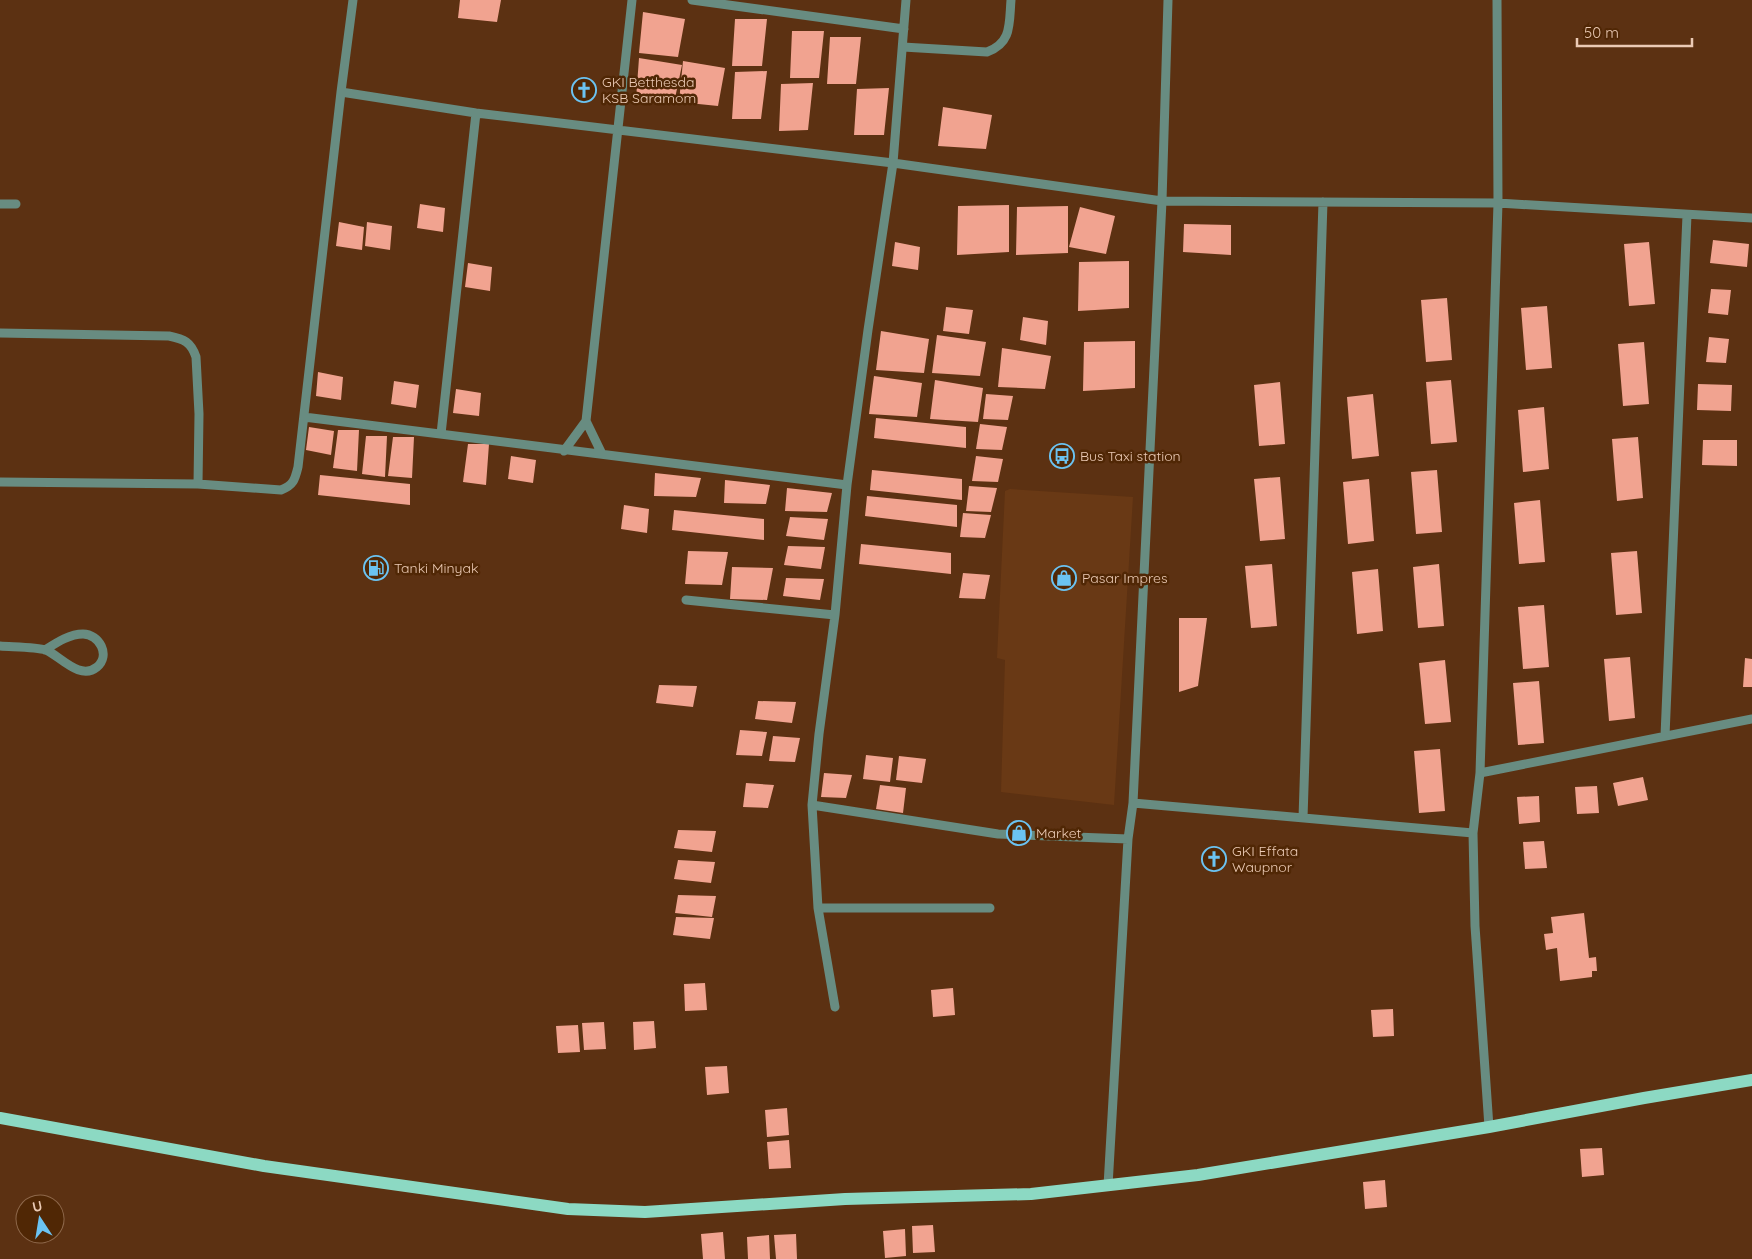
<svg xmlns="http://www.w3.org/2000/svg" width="1752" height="1259" viewBox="0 0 1752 1259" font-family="Quicksand,sans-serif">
  <rect width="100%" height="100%" fill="#5c3112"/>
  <path fill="#693915" d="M1010,489L1133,497L1114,805L1001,792L1005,660L997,658L1005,491Z"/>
  <path fill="#f1a390" d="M460,0H501L497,22L458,18Z
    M643,12L685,19L678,57L639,53Z
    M735,19H767L762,66H732Z
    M792,31H824L819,78H790Z
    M830,37H861L856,84H827Z
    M639,58L682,65L674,103L636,99Z
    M683,61L725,68L718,106L679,102Z
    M767,71L761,119H732L735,72Z
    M813,83L808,130L779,131L781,84Z
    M889,88L884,135H854L857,89Z
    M943,107L992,115L986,149L938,146Z
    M420,204L445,208L443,232L417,228Z
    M1009,205V252L957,255L958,206Z
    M1068,206V253L1016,255L1017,207Z
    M1080,207L1115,216L1106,254L1069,247Z
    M339,222L364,227L362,250L336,246Z
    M367,222L392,226L390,250L365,246Z
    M1184,224L1231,225V255L1183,252Z
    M1713,240L1749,244L1747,267L1710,263Z
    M895,242L920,247L918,270L892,266Z
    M1649,242L1655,304L1629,306L1624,244Z
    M1129,261V308L1078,311L1079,262Z
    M468,263L492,267L490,291L465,287Z
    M1711,289L1731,290L1728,315L1708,313Z
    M1447,298L1452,360L1426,362L1421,300Z
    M1547,306L1552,368L1526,370L1521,308Z
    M946,307L973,310L969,334L943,331Z
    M1023,317L1048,321L1046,345L1020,340Z
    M881,331L929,339L924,373L876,370Z
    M937,335L986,342L980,376L932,373Z
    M1709,337L1729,339L1726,363L1706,362Z
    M1135,341V388L1083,391L1084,342Z
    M1644,342L1649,404L1623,406L1618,344Z
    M1002,348L1051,356L1045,389L998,387Z
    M318,372L343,377L341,400L316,396Z
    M874,376L922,383L917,417L869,414Z
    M935,380L983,388L978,422L930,419Z
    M1451,380L1457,442L1431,444L1426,382Z
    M394,381L419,385L416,408L391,404Z
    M1280,382L1285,444L1259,446L1254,385Z
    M1698,384L1732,385L1731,411L1697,410Z
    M456,389L481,393L479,416L453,413Z
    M986,394L1013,396L1008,420L983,419Z
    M1373,394L1379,456L1352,459L1347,397Z
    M1544,407L1549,469L1523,472L1518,410Z
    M876,418L966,427V448L874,438Z
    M980,424L1007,427L1002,450L976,449Z
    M309,427L334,431L331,455L306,450Z
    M338,430H359L357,471L333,468Z
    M366,436H387L385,477L362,474Z
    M393,437H414L412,478L388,476Z
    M1638,437L1643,498L1617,501L1612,439Z
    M1703,440H1737V466L1702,465Z
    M468,444H489L486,485L463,482Z
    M511,456L536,460L533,483L508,479Z
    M976,456L1003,459L998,482L972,481Z
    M872,470L962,479V500L870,490Z
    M1437,470L1442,532L1416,534L1411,472Z
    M655,473L701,478L696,497L654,496Z
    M320,475L410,484V505L318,495Z
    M1280,477L1285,539L1260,541L1254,479Z
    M1369,479L1374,541L1348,544L1343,482Z
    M725,480L770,485L766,504L724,503Z
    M969,486L997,488L991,512L966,511Z
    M787,488L832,493L827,512L785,511Z
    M867,496L957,505V527L865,516Z
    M1540,500L1545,562L1519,564L1514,503Z
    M624,505L649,509L647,533L621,529Z
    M674,510L764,519V540L672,530Z
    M963,513L991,515L985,538L960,537Z
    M790,517L828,519L824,540L786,536Z
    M861,544L951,553V574L859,564Z
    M788,546L825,547L821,569L784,565Z
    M688,551L728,552L722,585L685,584Z
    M1637,551L1642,613L1616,615L1611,553Z
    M1272,564L1277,626L1251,628L1245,566Z
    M1439,564L1444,626L1418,628L1413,567Z
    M732,567L773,568L767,600L730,599Z
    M1378,569L1383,631L1357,634L1352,572Z
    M963,573L990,575L985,599L959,598Z
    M786,578L824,579L820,600L783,596Z
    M1544,605L1549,667L1523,669L1518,607Z
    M1179,618H1207L1198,686L1179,692Z
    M1630,657L1635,718L1609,721L1604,659Z
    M1745,658L1752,659V687H1743Z
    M1445,660L1451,722L1425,724L1419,663Z
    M1539,681L1544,743L1518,745L1513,683Z
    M659,685L697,686L693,707L656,703Z
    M758,701L796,702L792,723L755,719Z
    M740,730L767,732L762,756L736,755Z
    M773,736L800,738L795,762L769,761Z
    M1440,749L1445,811L1419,813L1414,751Z
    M866,755L893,758L890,782L863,779Z
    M899,756L926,759L922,783L896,780Z
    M824,773L852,775L846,798L821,797Z
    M1643,777L1648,800L1618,806L1613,783Z
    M746,783L774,785L768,808L743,807Z
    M880,785L906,788L903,813L876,809Z
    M1597,786L1599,813L1577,814L1575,787Z
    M1539,796L1540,822L1519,824L1517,797Z
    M678,830L716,831L712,852L674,848Z
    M1544,841L1547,868L1525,869L1523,842Z
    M678,860L715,862L711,883L674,879Z
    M678,895L716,896L712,917L675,913Z
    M1584,913L1589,958L1596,957L1597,971H1592V977L1560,981L1557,948L1546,950L1544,934L1553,933L1551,917Z
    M676,917L714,918L710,939L673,935Z
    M705,983L707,1010L685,1011L684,984Z
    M953,988L955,1015L933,1017L931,990Z
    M1393,1009L1394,1036L1373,1037L1371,1010Z
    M654,1021L656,1048L634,1050L633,1022Z
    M604,1022L606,1049L584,1050L582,1023Z
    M578,1025L580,1052L558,1053L556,1026Z
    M727,1066L729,1093L707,1095L705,1067Z
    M787,1108L789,1135L767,1137L765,1110Z
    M789,1140L791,1168L769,1169L767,1142Z
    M1602,1148L1604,1175L1582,1177L1580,1149Z
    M1385,1180L1387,1207L1365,1209L1363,1182Z
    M933,1225L935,1252L913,1253L912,1226Z
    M905,1229L906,1256L885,1258L883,1231Z
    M723,1232L725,1259H703L701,1234Z
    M796,1234L797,1259H776L774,1235Z
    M769,1235L770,1259H748L747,1237Z"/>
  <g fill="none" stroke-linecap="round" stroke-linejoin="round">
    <path stroke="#688c81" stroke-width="9" d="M692,0L904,29
      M903,47L987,52C1012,43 1009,24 1011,0
      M341,92L476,113L893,163L1162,201L1498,203L1752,218
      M0,204H16
      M0,333L169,336C184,339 191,342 196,357L199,414L198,484
      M304,417L847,485
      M586,421L602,454
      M441,434L476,113
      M564,451L586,421L632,0
      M0,482L198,484L281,490C294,485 295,479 298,467L341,92L353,0
      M686,600L835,615
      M0,646C11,647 36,647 46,650C60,656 80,681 97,667C111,655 99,634 83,634C69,634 56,643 45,650
      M1665,736L1687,215
      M1480,773L1752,719
      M1133,803L1473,833
      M812,805L998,834L1128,839
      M1303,818L1323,202
      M818,908H990
      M835,1007L818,908L812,805L819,734L835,615L847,485L868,330L893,163L906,0
      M1489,1127L1475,926L1473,833L1480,773L1498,203L1497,0
      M1108,1186L1128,839L1133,803L1162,201L1168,0"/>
    <path stroke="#8cd9c3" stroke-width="12" d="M0,1118L264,1166L568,1209L645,1212L845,1199L1031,1194L1198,1175L1489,1127L1644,1098L1752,1080"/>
  </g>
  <defs>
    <symbol id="church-ring" viewBox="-11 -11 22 22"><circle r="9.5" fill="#502705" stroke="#6bc3f2" stroke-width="1.5"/><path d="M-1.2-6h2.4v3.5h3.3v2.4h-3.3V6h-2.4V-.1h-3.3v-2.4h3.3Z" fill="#6bc3f2"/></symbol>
    <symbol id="bus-ring" viewBox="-11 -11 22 22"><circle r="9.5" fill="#502705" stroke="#6bc3f2" stroke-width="1.5"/><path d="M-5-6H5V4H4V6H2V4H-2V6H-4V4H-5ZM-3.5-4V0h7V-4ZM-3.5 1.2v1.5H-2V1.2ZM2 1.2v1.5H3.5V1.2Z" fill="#6bc3f2"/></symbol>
    <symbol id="fuel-ring" viewBox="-11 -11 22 22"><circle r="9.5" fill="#502705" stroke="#6bc3f2" stroke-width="1.5"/><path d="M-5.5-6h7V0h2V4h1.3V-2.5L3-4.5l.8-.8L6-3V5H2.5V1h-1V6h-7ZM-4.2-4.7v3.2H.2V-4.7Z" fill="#6bc3f2"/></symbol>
    <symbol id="shop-ring" viewBox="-11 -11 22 22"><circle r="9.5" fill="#502705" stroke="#6bc3f2" stroke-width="1.5"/><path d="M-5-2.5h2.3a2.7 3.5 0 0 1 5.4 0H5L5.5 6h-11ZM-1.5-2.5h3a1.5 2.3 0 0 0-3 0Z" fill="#6bc3f2"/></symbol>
  </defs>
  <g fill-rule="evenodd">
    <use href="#church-ring" x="570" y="76" width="28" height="28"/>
    <use href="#bus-ring" x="1048" y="442" width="28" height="28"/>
    <use href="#fuel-ring" x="362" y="554" width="28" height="28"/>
    <use href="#shop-ring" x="1050" y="564" width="28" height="28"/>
    <use href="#shop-ring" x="1005" y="819" width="28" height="28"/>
    <use href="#church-ring" x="1200" y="845" width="28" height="28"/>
  </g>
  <g text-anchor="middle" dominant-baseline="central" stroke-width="5" stroke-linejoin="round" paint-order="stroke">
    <g font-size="14" fill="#ebcab5" stroke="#502705" text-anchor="start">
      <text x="602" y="82">GKI Betthesda<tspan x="602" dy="16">KSB Saramom</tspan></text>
      <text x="1080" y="456">Bus Taxi station</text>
      <text x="394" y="568">Tanki Minyak</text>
      <text x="1082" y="578">Pasar Impres</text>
      <text x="1036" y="833">Market</text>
      <text x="1232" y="851">GKI Effata<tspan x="1232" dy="16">Waupnor</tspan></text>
    </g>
  </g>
  <g transform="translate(40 1219) rotate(348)"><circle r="24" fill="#502705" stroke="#8e684b"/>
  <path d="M0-4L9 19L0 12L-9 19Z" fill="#6bc3f2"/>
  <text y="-8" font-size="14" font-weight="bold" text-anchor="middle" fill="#ebcab5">U</text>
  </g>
  <path d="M1577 38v8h115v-8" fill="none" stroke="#ebcab5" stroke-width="2.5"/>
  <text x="1584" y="38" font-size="15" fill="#ebcab5" stroke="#502705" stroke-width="4" paint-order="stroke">50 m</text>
</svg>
